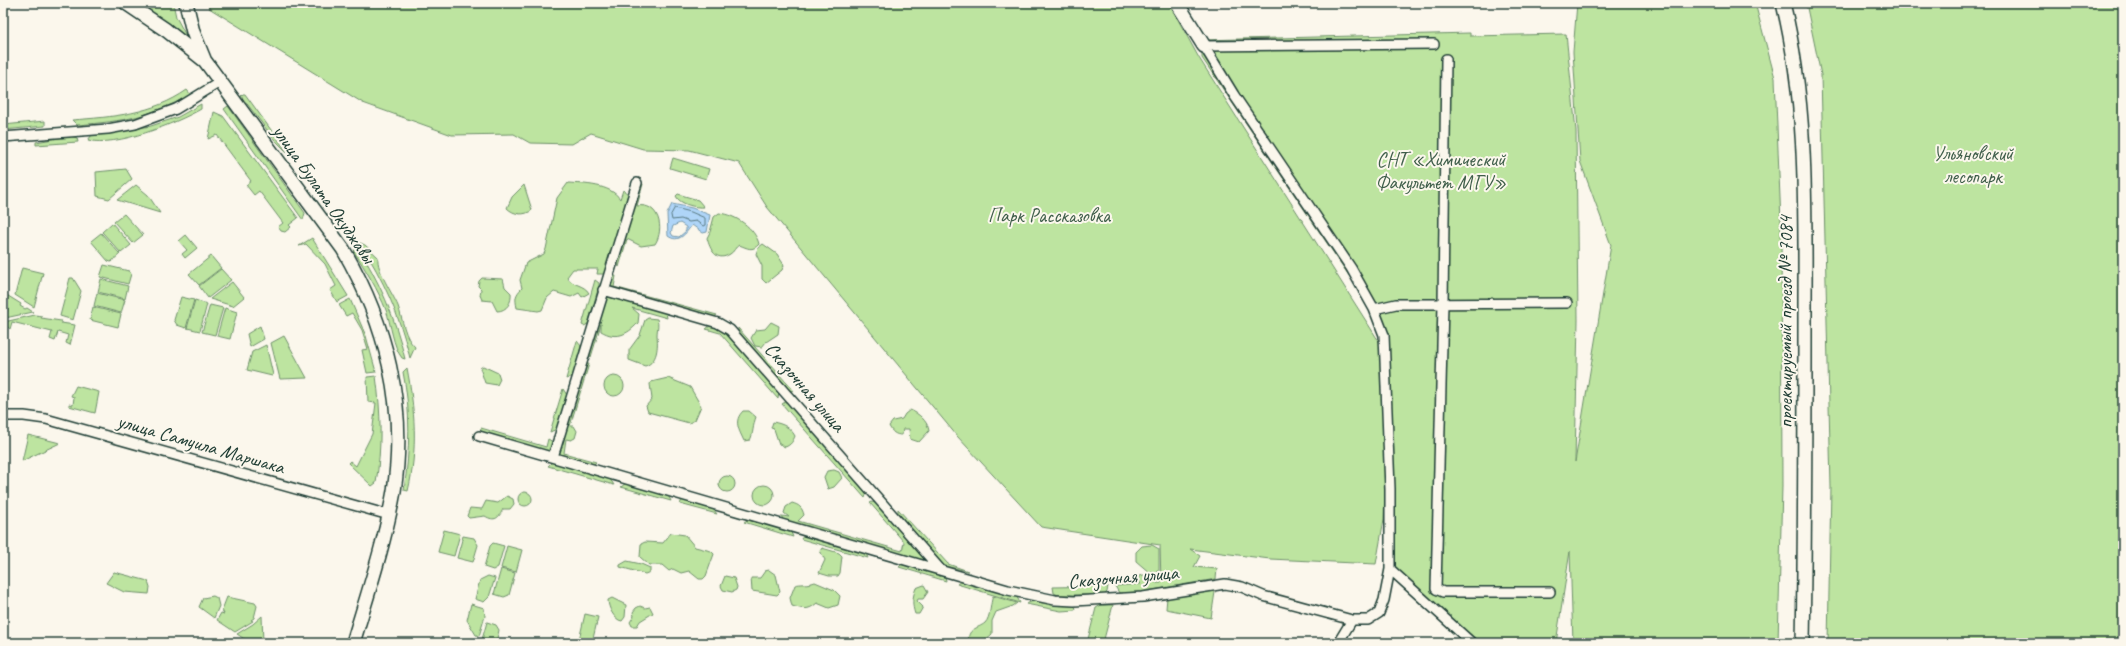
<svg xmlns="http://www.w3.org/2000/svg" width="2126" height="646" viewBox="0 0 2126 646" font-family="Caveat,sans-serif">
  <rect width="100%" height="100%" fill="#fbf7ec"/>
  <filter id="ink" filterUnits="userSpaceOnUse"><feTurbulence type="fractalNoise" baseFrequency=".025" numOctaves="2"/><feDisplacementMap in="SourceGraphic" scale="8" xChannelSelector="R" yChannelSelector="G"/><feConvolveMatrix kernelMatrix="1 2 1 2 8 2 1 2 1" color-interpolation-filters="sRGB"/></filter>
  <g filter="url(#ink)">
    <path fill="#bde4a0" stroke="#6e906a" d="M140,3H149L156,7L160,3H173L176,17L191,45Z
      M209,3H1169L1199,58L1380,343L1385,488L1384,519L1376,564L1270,559L1190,549L1200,556L1194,567L1217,569L1216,579L1141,592L1119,593L1115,586L1141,584L1138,581L1139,576L1143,575L1156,579V583H1161L1160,545L1041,527L957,436L767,207L739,163L689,150L643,149L591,133L572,144L530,143L514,134L452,135L363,103L209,8Z
      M1577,3H1755L1775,78L1781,222L1782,486L1778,643H1573L1570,551L1556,643H1478L1394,566L1385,329L1202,58V40L1470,33V36L1566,34L1576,131L1578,320L1575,462L1611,245L1580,161L1573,52Z
      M1806,3H2123V643H1828L1831,487L1821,75Z
      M187,90L191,95C148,117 126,121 77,125L72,120C112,117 153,114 187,90Z
      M243,94H245L287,152L274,139L241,96Z
      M201,104V109C177,123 115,148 88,140L92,135L151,126L178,117Z
      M228,106L305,213L303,220L224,109Z
      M214,112L223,116L298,218L289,225L291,227L285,232L281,231L278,227L283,223L259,191L254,195L246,185L251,181L217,135L208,139Z
      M45,121V126L3,130V125Z
      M70,136L77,138L78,142L36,145V142Z
      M673,158L709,169L706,179L670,168Z
      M126,169L132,179L109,199L97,196L96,172Z
      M568,183C584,184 610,184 620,199L623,190L628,194L606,272L604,274H597L598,269H573L567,277C572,286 584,284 589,293L582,297L579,293L571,297L554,292L547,298L542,310L538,311L517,308C515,298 515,295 522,288L520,280L526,263L544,254L546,249L557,198Z
      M641,183L643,184L637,206C659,202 665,229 655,244L641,246L627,239L619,267L617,262Z
      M136,185L148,195L160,213L117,200Z
      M524,185L532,210C525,216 514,215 507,208L512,197Z
      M678,194L698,200L704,207C696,208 679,204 676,196Z
      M719,213C736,215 755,228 759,244C752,252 748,248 739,245C735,247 734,252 730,254C716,263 710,249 707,238L710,232L714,217Z
      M124,214L143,235L133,243L114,222Z
      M112,223L131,245L121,253L102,232Z
      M101,233L120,254L111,262L108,261L91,241Z
      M186,235L197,248L185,258L182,254L187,250L179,241Z
      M312,238L348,296L337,302L330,290L336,286L325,264L306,244L299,246Z
      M360,243L365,245L378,257C376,270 393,294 398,306C403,320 404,337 415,347L410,358C400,316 383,279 360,243Z
      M356,244C379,281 395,316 405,359L402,358C393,347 391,324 386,310C378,290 366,270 354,252Z
      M763,244L777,254L784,265L782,270L766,283L762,279V266L756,254L758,248Z
      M211,256L221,268L199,285L189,274Z
      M104,265L129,271L131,274L128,284L100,277Z
      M22,268L43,273L34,307L15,295Z
      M221,269L231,280L208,298L199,286Z
      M613,276H616L614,287L717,315L714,317L611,288Z
      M70,278H73L81,291L73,320L60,316Z
      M482,278L503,279L505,287L511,293C512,302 507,311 497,311L492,301L482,300L480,295L481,289L478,286L479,281Z
      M101,279L128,286L125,299L98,292Z
      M595,280L599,283V286L588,324L584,326L582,325Z
      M232,282L244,297L233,306L210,299Z
      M97,293L125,300L121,313L94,306Z
      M5,294L21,304L20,306L25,309L27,308L33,312L5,318L8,308Z
      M181,297L194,300L186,328L177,325L174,320Z
      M606,297H611L664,312L666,313L667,318L632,308L639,314L638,323C627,335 616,340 601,331V324L591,357L589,354Z
      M350,299L366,336L376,372L367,373L362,350L368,349L362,330L352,313L346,316L339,305Z
      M195,300L207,304L200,331L187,328Z
      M210,305L223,308L215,335L202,332Z
      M93,307L121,314L118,327L90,320Z
      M225,308L237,312L230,339L217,336Z
      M35,315L42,316L41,318L61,321V323L75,325L70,345L66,343L68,335L58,332L55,341L50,339L52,332L12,322L10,329L4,324V322Z
      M648,318L657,319C659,326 657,329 657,335C658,346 658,362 645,366L629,360V350L640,335L645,320Z
      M771,322L779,326L778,334L766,342L762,347L755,346L751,338L756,330L765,329Z
      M711,325L725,330L779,391L778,399L720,333L706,329Z
      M260,326L264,339L250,347L247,334Z
      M738,328L794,391L789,390L738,332Z
      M284,336L307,378L280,379L271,343Z
      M577,341L581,346L573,376L566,379Z
      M266,345L273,375L272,376L247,370L252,352Z
      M586,364H589L570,426H574L577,431L575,438L571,440L566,439L564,453L596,462L593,465L559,454Z
      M483,366L498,373L500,379L497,385L485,383L480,368Z
      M407,368C415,410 418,449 408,491L404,490C410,449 411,412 403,372Z
      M604 386a10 10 0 1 1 20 0a10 10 0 1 1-20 0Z
      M376,376C381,412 382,447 376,483L372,486L348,463L350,461L356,466L372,434L376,403L368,402L367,377Z
      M668,378L690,387L701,406L695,420L689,423L648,412L646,406L652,399L650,384L651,382Z
      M76,386L99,392L95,413L69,406V404L73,405L74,397L71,396Z
      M563,389L567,395L557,429L550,432Z
      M785,402L790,404L867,492L865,498L782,404Z
      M910,410C918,413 928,421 929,431L919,442L910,439L909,429H903L902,435C895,435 892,432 889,426L893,421L902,419L905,414Z
      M743,411H749L756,417C753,424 753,436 750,440L744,441C739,430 733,421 743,411Z
      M773,422C783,424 790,427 795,436C793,441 791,445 785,447L779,444L774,429L771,428Z
      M481,428L546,447L548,439L553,442L548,452L480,432Z
      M28,435L60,443L22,461Z
      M552,462L610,479L614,485L548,466Z
      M834,470L839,472L842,478L834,487L828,489L824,477L827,471Z
      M719 484a8 8 0 1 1 16 0a8 8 0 1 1-16 0Z
      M626,483L668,495L671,501L621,487Z
      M754 495a10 10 0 1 1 20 0a10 10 0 1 1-20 0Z
      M518 499a7 7 0 1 1 14 0a7 7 0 1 1-14 0Z
      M507,496L513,499L514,504L510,509H503C499,518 495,522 485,516L469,518L467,516L470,508L482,509L486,501L498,503Z
      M682,500L713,509L717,514L680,504Z
      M872,502L878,504L926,559L925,561L785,521L782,518V516L789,517L784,513L786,507L792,503C799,505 802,507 804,515L798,521L902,551L904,542L870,503Z
      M898,509L948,564L968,571L944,566L898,513Z
      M749,519L790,530L793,537L744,522Z
      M444,530L460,534L454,556L438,552Z
      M671,533L685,535L695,547L711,551L714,554L706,576L703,579H699L689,571L681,573L673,569L669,571L662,565H649L640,557L641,544L645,542L663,543Z
      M804,535L865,552L868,558L801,539Z
      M463,536L474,538L478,545L473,562L457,558Z
      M493,543L504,546L498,567L493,570L484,567L490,546Z
      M1152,545L1159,549V571L1150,573L1136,561V552L1142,546Z
      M507,546L522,550L516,572L501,568Z
      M822,548L839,553L842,556L840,573L838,576H829L819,573L825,560L820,551Z
      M627,561L641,564L650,568V572L645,574L620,567V565Z
      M902,564L945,576L946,581L899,567Z
      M501,569L515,573L509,595L504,597L494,594Z
      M769,570L776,575L780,592L777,595L752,591L751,578H760L765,571Z
      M114,572L148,581L150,587L149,594L124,592L106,583Z
      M488,576L495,578L489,597L484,602L475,599L480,580Z
      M725,576L734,578L737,587L736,590L732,592L723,590L721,586Z
      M961,581L1017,597L1020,603L957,584Z
      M815,582L834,590L840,596L838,605L829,608L817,603C808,611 803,609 792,606L790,598L795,585C801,583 807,585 815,582Z
      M924,585L928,592L923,599H918L917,601L923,607L919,614H915C912,605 912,598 916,588Z
      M1108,586L1107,592L1104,595H1058L1054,593L1053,587Z
      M1214,590L1215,592L1211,618L1166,609L1167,597Z
      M213,596L217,598L219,606L214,618L199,607L203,598Z
      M993,596L1017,603L1013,606L996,612L992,621V634C985,641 979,643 969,643C966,628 978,629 985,623C991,617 990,603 993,596Z
      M227,597L255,603L257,606L254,618L251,620L253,621L235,632L217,620L221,613L224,614L222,610Z
      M612,598L626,605L625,617L622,621C614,620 608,607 608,600Z
      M1033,601L1052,605L1074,606L1076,608L1075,610L1061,611L1026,604Z
      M471,604L484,608L485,616L479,636L476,635L467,620Z
      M1101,605H1113L1103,643H1087L1096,608Z
      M640,606L645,608L650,607L653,613L640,621L637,626H632L630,622L634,616L633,612L636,608Z
      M585,614L598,617L592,643L579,640Z
      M262,616L263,643H250L237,634L253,624Z
      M487,622L496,625L499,630L496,643H481Z"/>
    <path fill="#afd5f8" stroke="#7598aa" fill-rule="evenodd" d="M672,204L692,208L710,215L707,232L703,233L692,225C686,233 679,244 668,236L667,214ZM680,223L686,227V231L679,237L673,236L671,233L673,226Z"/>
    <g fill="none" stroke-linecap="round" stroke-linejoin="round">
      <path stroke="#597a82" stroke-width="1" d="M675,208L691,212L705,218V225L703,226L696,221L689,222L681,219L672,220L671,215Z"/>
      <defs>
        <path id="street" d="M1446,59L1443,304L1436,589L1443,592H1550
          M3,137L108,129L135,124L176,109L220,82
          M603,290L718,323L730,330L940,569
          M1374,309L1396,304L1567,303
          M3,416H24L46,419L389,515
          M479,436L1008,590L1055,600L1074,601L1143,597L1225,584L1242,587L1263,596L1352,620H1368L1379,613L1384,600L1390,569V489L1384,335L1374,309L1351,268L1234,95L1204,46L1434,44
          M553,457L637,183
          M1390,569L1472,643
          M1338,643L1352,620"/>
        <path id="secondary" d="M126,3L166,30L205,61L343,249C386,323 407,406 394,491C385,542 368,593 353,643
          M186,3L193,32L204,59
          M1177,3L1204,46
          M1783,3C1808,106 1805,212 1805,317C1805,426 1805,534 1803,643"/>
      </defs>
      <use href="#street" stroke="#1f3d34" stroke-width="12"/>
      <use href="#secondary" stroke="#1f3d34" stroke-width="16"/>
      <use href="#street" stroke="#fbf7ec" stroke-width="9"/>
      <use href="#secondary" stroke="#fbf7ec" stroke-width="13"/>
    </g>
  </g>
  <g text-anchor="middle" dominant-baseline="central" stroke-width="4" stroke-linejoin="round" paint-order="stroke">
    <g font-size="20" fill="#3f5e4a" stroke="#fbf7ec">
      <text x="1973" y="153">Ульяновский<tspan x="1973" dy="23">лесопарк</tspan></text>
      <text x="1441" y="159">СНТ «Химический<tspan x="1441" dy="23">Факультет МГУ»</tspan></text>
      <text x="1049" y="215">Парк Рассказовка</text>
    </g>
    <g font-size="20" fill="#1f3d34" stroke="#fbf7ec">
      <text transform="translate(324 194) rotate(55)">улица Булата Окуджавы</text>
      <text transform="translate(1785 322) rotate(-90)">проектируемый проезд № 7084</text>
      <text transform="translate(805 387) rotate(49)">Сказочная улица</text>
      <text transform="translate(201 444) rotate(16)">улица Самуила Маршака</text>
      <text transform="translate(1123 577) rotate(-5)">Сказочная улица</text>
    </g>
  </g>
  <rect width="2126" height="646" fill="none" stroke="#fbf7ec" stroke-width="16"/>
  <rect x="8" y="8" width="2110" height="630" fill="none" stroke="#1f3d34" stroke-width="1.5" filter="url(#ink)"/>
</svg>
